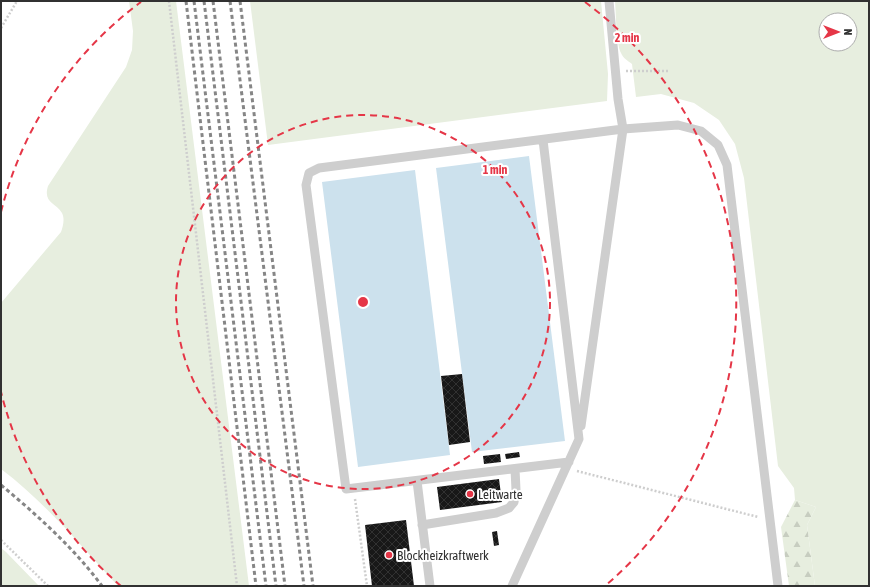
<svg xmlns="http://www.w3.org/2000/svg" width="870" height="587" viewBox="0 0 870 587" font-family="'Asap Condensed',sans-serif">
  <defs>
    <pattern id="forest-firs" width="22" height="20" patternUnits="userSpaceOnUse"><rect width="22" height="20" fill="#e7eedf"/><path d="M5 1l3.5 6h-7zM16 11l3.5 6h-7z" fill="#c7cdc0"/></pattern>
    <pattern id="building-cross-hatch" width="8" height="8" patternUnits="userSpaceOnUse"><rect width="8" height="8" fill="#181818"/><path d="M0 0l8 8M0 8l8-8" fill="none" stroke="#313131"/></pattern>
  </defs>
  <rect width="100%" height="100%" fill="#fff"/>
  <path fill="#e7eedf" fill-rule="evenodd" d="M129,1H176L249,586H118C81,546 45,502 1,469V303L61,232C63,226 65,219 62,213C55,202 43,203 48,186L126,67L132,50L133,31Z
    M250,1H601L608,74L607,101L268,145Z
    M615,1H869V586H815L807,525L816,507L795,500L794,488L778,466L744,178L735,144L719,120L694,103L661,94L636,97L632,64C628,61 623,58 621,53C616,43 616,13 615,1ZM826,20H850V44H826Z
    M1,548L6,552L39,586H1Z"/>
  <path fill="url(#forest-firs)" d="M795,500L816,507L807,525L815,586H789L781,527Z"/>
  <path fill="#cce1ed" d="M529,156L565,441L472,452L436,168Z
    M415,170L450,455L358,467L322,182Z"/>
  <path fill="url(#building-cross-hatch)" d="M462,374L470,442L449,445L441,376Z
    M519,452L520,457L506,459L505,454Z
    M500,454L501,462L484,464L483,456Z
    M499,479L502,502L440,510L437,487Z
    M406,520L414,586H372L365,525Z
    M497,531L499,545L494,546L492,532Z"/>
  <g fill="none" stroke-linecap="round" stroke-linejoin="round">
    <path stroke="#cecece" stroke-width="2.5" stroke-dasharray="2 2" stroke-linecap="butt" d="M169,1L237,586
      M1,28L17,1
      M626,71H669
      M577,471L758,517
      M355,499L367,586
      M1,540L48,586"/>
    <path stroke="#cecece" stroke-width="9" d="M581,426L623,129L618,99L609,1
      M569,462L346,489L306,185L309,173L319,168L623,129L678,125L701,131L718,145L727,165L778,586
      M417,481L430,586
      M422,525L496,513L509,508L514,502L516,490L515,469
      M512,586L579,439L543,140"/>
    <path stroke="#868686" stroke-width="3" stroke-dasharray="4 3" stroke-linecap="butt" d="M186,1L256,586
      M194,1L266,586
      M204,1L276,586
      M213,1L285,586
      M230,1L304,586
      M240,1L313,586
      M1,485C37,515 74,548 102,586"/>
  </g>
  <g fill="none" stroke="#e53647" stroke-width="2" stroke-dasharray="7 5">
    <circle cx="363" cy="302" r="187"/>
    <path d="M121 586A373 373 0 0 1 1 392M1 212A373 373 0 0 1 141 2M585 2A373 373 0 0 1 605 586"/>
  </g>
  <g fill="#e53647" stroke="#fff" stroke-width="1.5">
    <circle cx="470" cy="494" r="4"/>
    <circle cx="389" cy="555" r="4"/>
  </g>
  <g text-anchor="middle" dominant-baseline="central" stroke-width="4" stroke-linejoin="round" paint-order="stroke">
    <g font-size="13" fill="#313131" stroke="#fff" text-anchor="start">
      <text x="478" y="494">Leitwarte</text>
      <text x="397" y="555">Blockheizkraftwerk</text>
    </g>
  </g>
  <circle cx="363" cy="302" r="6" fill="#e53647" stroke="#fff" stroke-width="2"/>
  <g font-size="12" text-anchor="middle" font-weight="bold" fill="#e53647" stroke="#fff" stroke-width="4" stroke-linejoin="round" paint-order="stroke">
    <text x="627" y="42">2 min</text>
    <text x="495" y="174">1 min</text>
  </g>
  <rect width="870" height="587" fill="none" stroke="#313131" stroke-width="4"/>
  <g transform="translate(838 32) rotate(90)"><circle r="19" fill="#ffffff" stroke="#adadad"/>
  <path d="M0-3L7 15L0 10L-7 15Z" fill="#e53647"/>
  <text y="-6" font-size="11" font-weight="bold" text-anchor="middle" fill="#313131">N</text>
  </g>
</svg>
